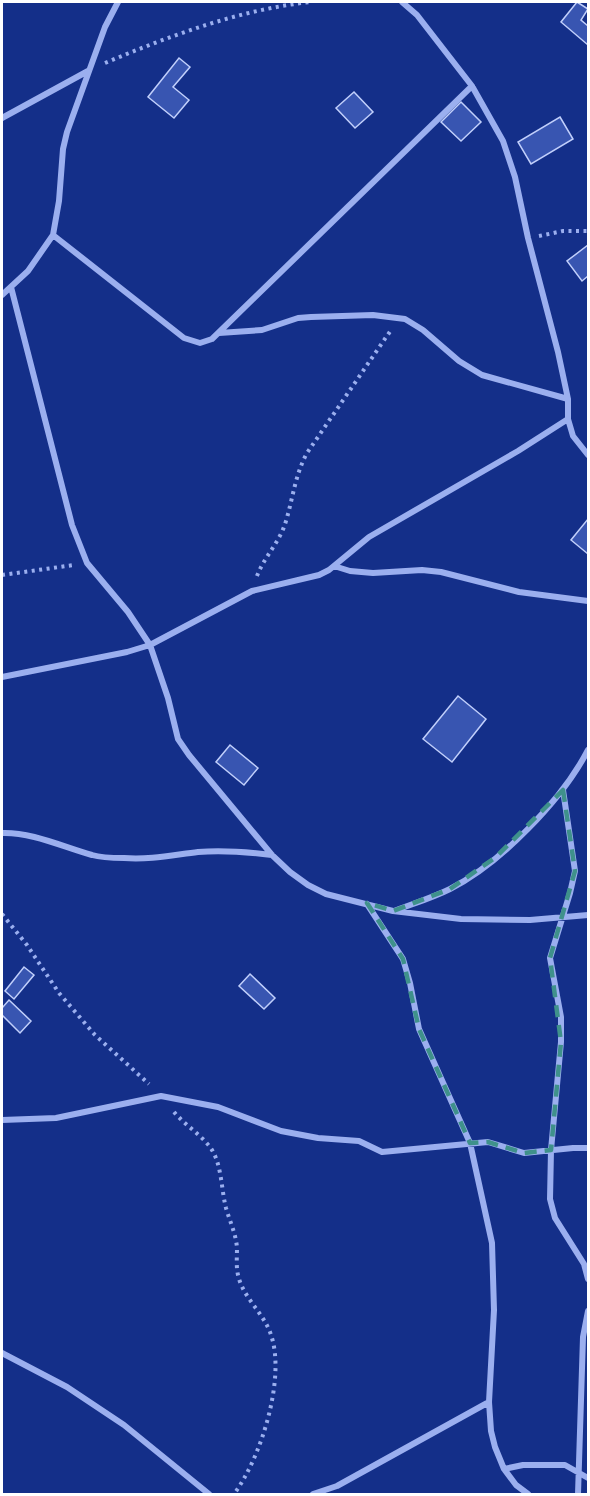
<svg xmlns="http://www.w3.org/2000/svg" width="590" height="1496" viewBox="0 0 590 1496" font-family="Cabin,sans-serif">
  <rect width="100%" height="100%" fill="#142f89"/>
  <path fill="#3855b1" stroke="#c1cffb" stroke-width="1.5" d="M577,2L588,9L581,20L588,26V45L561,22Z
    M179,58L190,67L173,87L189,100L174,118L148,97Z
    M354,92L373,112L355,128L336,108Z
    M461,102L481,122L461,141L441,122Z
    M560,117L573,139L531,164L518,142Z
    M588,245V276L582,281L567,261Z
    M588,519V554L571,540Z
    M458,696L486,719L452,762L423,739Z
    M230,745L258,768L244,785L216,762Z
    M24,967L34,975L14,999L5,991Z
    M250,974L275,998L264,1009L239,986Z
    M9,1000L31,1021L20,1033L2,1015V1008Z"/>
  <g fill="none" stroke-linecap="round" stroke-linejoin="round">
    <path stroke="#9bafef" stroke-width="4" stroke-dasharray="3 4.5" stroke-linecap="butt" d="M105,63C172,35 239,10 310,2
      M539,236L563,231H588
      M2,575L74,565
      M257,576C264,557 280,542 286,521C293,498 295,475 307,453L391,330
      M2,914L27,945L59,993L95,1035L149,1084
      M174,1112C185,1125 200,1134 210,1147C222,1163 221,1189 226,1208C230,1222 236,1234 237,1248C237,1257 236,1266 238,1275C243,1298 264,1313 271,1335C286,1378 261,1458 234,1494"/>
    <path stroke="#9bafef" stroke-width="6" d="M402,2L417,15L472,86L503,141L515,177L528,238L558,352L568,399V419L573,436L588,455
      M2,118L88,71
      M53,235L184,338L200,343L212,339L472,86
      M11,287L72,525L87,563L128,612L150,645L168,698L178,739L189,755L272,855L290,872L308,885L326,894L393,911L461,919L530,920L588,915
      M2,295L28,271L53,235L59,201L63,149L67,132L105,27L118,2
      M219,333L262,330L298,318L311,317L373,315L405,319L423,330L459,361L482,375L568,399
      M334,566L350,571L373,573L422,570L441,572L519,592L588,601
      M2,677L127,652L150,645L252,591L319,575L329,570L369,537L518,451L568,419
      M563,790L575,871L570,893L550,958L561,1017V1042L551,1150L550,1199L555,1218L584,1264L588,1279
      M2,833C32,832 63,847 92,855C102,858 113,858 124,858C149,860 173,855 198,852C222,850 248,852 272,855
      M367,904L403,959L410,983L419,1029L470,1143L492,1243L494,1310L489,1402L491,1431L495,1447L504,1469L516,1485L528,1494
      M394,911C412,904 432,898 450,889C501,863 562,800 588,750
      M2,1120L56,1118L161,1096L218,1107L281,1131L318,1138L359,1141L382,1152L488,1142L524,1153L573,1148H588
      M2,1353L67,1387L124,1425L209,1494
      M504,1469L523,1465H565L588,1478
      M313,1494L337,1486L489,1402
      M578,1494L583,1337L588,1311"/>
  </g>
  <path fill="none" stroke="#3f918b" stroke-width="4.5" stroke-dasharray="12 8" stroke-linejoin="round" d="M563,790L575,871L550,958L561,1042L551,1150L524,1153L488,1142L470,1143L419,1029L403,959L367,903L393,911L450,889L496,857Z"/>
  <rect width="590" height="1496" fill="none" stroke="#ffffff" stroke-width="6"/>
</svg>
